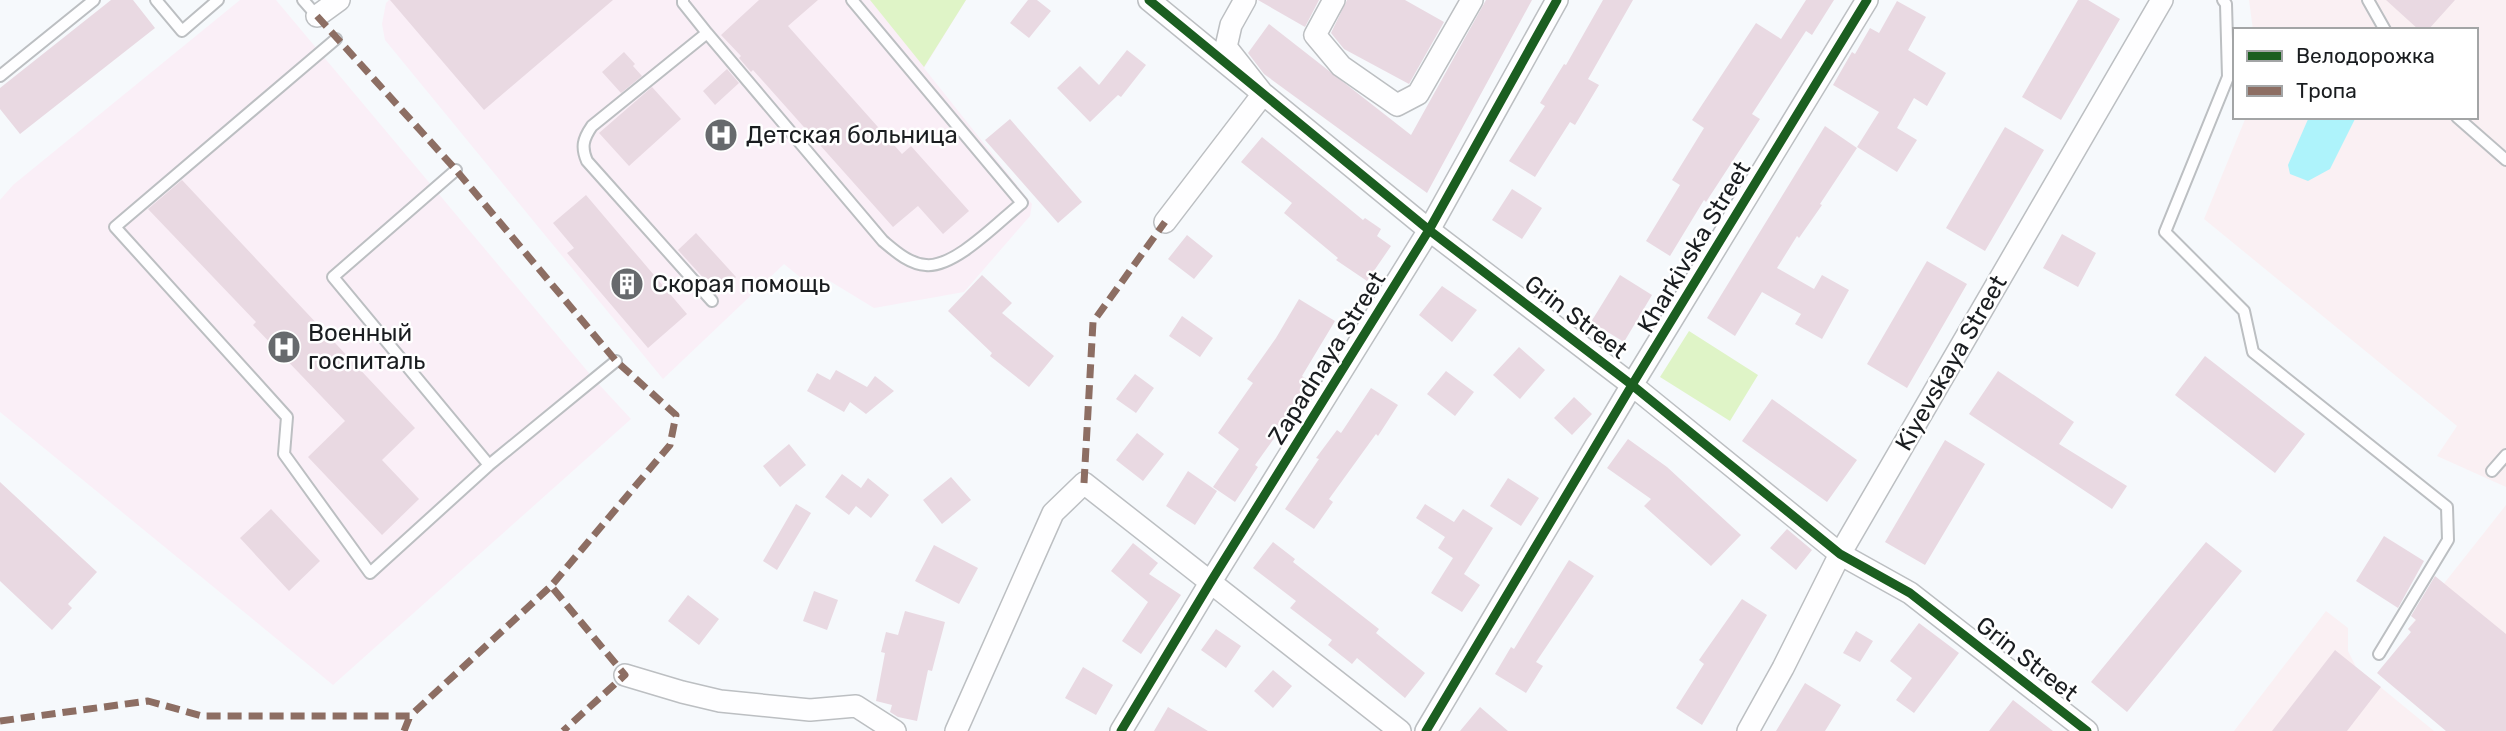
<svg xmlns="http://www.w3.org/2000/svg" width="2506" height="731" viewBox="0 0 2506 731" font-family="Rubik,sans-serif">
  <rect width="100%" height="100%" fill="#f6f9fc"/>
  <path fill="#faf0f3" d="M2249,0H2506V487L2437,456L2457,426L2204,219L2246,117H2476V30H2253Z
    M2506,505V706L2408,629Z
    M2326,611L2348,628V651L2356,667L2434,731H2234Z"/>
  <path fill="#faeff7" d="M240,0H276L594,379L631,419L333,685L0,412V200L13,185Z
    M389,0H966L924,68L1032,204L1030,216L964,292L874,308L828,280L817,291L784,264L663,379L385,40L382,24L386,3Z"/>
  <path fill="#dff4c7" d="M870,0H966L924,67Z
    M1689,331L1758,375L1730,421L1660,377Z"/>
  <path fill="#aef3fb" d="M2309,117H2356L2330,169L2308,181L2290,174L2288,165Z"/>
  <path fill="#e9d9e2" d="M111,0H133L155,28L20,134L0,109V88Z
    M390,0H613L484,110Z
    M759,0H818L788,26L902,154L911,146L969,211L943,234L918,206L893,227L753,70L751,72L739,58L741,56L721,35Z
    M1028,0H1037L1051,11L1029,38L1010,23Z
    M1258,0H1319L1305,27Z
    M1347,0H1405L1444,22L1409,84L1344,49L1331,33Z
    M1486,0H1532L1427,193L1264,74L1248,53L1269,24L1411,135Z
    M1603,0H1633L1588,79L1599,85L1575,125L1570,122L1535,177L1509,161L1545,106L1540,103L1564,64L1566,65Z
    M1806,0H1834L1812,35L1806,31L1752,114L1760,119L1706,202L1704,200L1670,256L1646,241L1680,185L1672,180L1704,128L1692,120L1756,23L1781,39Z
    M2078,0H2088L2120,19L2061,120L2022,97Z
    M2386,0H2455L2428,30H2419Z
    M1897,1L1926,17L1908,50L1946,73L1927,106L1914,98L1897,128L1917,140L1897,172L1857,147L1879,112L1833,85L1852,52L1855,54L1870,28L1879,33Z
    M1127,50L1146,65L1121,97L1118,95L1090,122L1057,88L1080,66L1099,85Z
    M624,52L635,64L633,66L642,76L621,93L602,72Z
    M727,69L739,83L715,105L703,91Z
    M652,87L681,119L629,166L599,133Z
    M1010,119L1082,202L1058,223L985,140Z
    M1825,126L1857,148L1820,204L1822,205L1799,238L1797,236L1777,268L1814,289L1822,275L1849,290L1822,339L1795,324L1801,314L1762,292L1735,336L1707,318Z
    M2005,127L2044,150L1985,251L1946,228Z
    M1262,137L1363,220L1365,218L1381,229L1377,236L1391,246L1367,281L1336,260L1338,258L1284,213L1292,203L1241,162Z
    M182,180L415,428L382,460L419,499L382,535L308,457L345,421L253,325L256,322L148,209Z
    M1512,189L1542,208L1522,239L1492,220Z
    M586,195L687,314L648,348L567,253L574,248L553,223Z
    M696,233L736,277L718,294L678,250Z
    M2062,234L2096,253L2078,287L2043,268Z
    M1187,235L1213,256L1194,279L1168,259Z
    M1927,261L1967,284L1907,388L1867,364Z
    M982,275L1012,303L1002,313L1054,356L1029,387L990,356L992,353L948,311Z
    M1620,275L1652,295L1624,342L1591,322Z
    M1442,286L1477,310L1452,342L1419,315Z
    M1299,299L1335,321L1302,376L1313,384L1255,465L1258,467L1235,502L1213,487L1239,449L1218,433L1253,383L1247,379L1276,338Z
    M1182,316L1213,338L1200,357L1169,336Z
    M1519,347L1545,370L1520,399L1493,375Z
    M2205,356L2305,434L2275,473L2175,395Z
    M836,370L867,387L875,376L894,391L866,414L850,402L844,412L807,391L817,373L830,380Z
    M1446,371L1474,392L1455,416L1427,394Z
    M1998,371L2074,422L2059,444L2127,486L2112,509L1969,414Z
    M1135,374L1154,388L1136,413L1116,399Z
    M1371,388L1398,405L1378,436L1376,434L1329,499L1333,502L1314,529L1285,509L1319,459L1316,458L1337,430L1341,433Z
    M1574,397L1592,414L1572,435L1554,418Z
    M1772,399L1857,460L1827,502L1742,441Z
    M1137,433L1164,454L1143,481L1116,460Z
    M1628,439L1667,467L1741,535L1711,566L1644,506L1651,499L1607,468Z
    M1945,440L1985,464L1925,565L1885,542Z
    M789,444L806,465L780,487L763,466Z
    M1188,471L1217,491L1195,525L1166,506Z
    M842,474L861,488L868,478L889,495L871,518L856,506L849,515L825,497Z
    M951,477L971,500L942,524L923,500Z
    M1508,478L1539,498L1521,526L1490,506Z
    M0,482L97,572L68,604L72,608L52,630L0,581Z
    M796,504L811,513L777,570L763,561Z
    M1425,504L1454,522L1463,509L1493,528L1464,574L1480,585L1462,612L1431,593L1453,558L1438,548L1445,537L1416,518Z
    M271,509L320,561L289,591L240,538Z
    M1787,529L1812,550L1796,570L1770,548Z
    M2384,536L2424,561L2398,608L2356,581Z
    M1273,542L1295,559L1293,562L1379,629L1376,633L1425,673L1405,698L1357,658L1352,664L1328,645L1332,640L1290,608L1296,601L1253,568Z
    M2206,542L2242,571L2127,712L2091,682Z
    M1133,543L1158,563L1149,574L1181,595L1141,654L1122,641L1148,602L1111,571Z
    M934,545L978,568L959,604L915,581Z
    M1569,560L1594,576L1536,662L1543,666L1526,693L1495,674L1511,647L1514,649Z
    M2435,576L2506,634V731H2446L2377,673L2411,632L2408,629L2416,620L2411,616Z
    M814,591L838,600L827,630L803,621Z
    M688,595L719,619L699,645L668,621Z
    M1742,599L1767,615L1702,725L1676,708L1704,664L1699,660Z
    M905,611L945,622L932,671L928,670L917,721L898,717L890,712L892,705L876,701L885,653L881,652L886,632L898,635Z
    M1919,623L1959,653L1914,713L1896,700L1912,678L1890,661Z
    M1216,629L1241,646L1226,668L1201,650Z
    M1856,631L1873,641L1860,662L1843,653Z
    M2335,650L2381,687L2347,731H2272Z
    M1083,667L1113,685L1096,715L1065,698Z
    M1273,670L1292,686L1273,708L1254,691Z
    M1805,683L1841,705L1825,731H1776Z
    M2013,700L2053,731H1989Z
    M1168,707L1208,731H1154Z
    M1480,707L1508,731H1460Z"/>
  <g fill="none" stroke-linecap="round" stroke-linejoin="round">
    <defs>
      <path id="lane" d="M156,0L182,31L218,0
        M303,0L317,16
        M683,0V3L707,33L592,126C583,139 581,147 587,161L712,301
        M2223,0L2226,4L2228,77L2165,232L2244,311L2253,352L2447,507L2448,540L2379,654
        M2368,0L2385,30
        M707,33L883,241C895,251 909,264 926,265C955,268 999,221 1022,203L852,0
        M336,39L115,227L287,417L284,454L370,573L489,465L616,361
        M0,76L94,0
        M2457,117L2506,160
        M456,170L333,277L489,465
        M2492,471L2506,455"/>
      <path id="street" d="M1149,0L1429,230L1632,385L1840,554L1910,593L2087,731
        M1334,0L1315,35L1341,66L1397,105L1418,94L1472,0
        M317,16L339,0
        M1165,222L1263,94L1226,47L1231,25L1245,0
        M625,675L682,692L720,701L810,710L856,706L895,731
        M956,731L1053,513L1084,483L1400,731
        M1121,731L1210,583L1429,230L1557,0
        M1426,731L1632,385L1867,0
        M1748,731L1783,668L1840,554L2162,0"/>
    </defs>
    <use href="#lane" stroke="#bcbfc2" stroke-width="14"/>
    <use href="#street" stroke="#bcbfc2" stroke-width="24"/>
    <use href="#lane" stroke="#fefeff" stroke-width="10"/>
    <use href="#street" stroke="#fefeff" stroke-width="21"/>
    <path stroke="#8d6e63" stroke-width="7" stroke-dasharray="14 7" stroke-linecap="butt" d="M317,16L456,170L616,361L676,415L670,445L551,586L625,675L563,731
      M1084,483L1093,322L1165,222
      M0,721L148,701L202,716H410L551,586
      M404,731L410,716"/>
    <defs>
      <path id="cycleway" d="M1149,0L1429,230L1632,385L1840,554L1910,593L2087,731
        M1121,731L1210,583L1429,230L1557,0
        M1426,731L1632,385L1867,0"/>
    </defs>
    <use href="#cycleway" stroke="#fff" stroke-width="13"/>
    <use href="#cycleway" stroke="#1b5e20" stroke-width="9"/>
  </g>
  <defs>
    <symbol id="hospital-disc" viewBox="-11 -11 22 22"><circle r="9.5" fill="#676a6d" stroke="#fff"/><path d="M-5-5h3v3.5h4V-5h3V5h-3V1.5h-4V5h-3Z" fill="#fff"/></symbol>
    <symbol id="building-disc" viewBox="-11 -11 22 22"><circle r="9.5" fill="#676a6d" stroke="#fff"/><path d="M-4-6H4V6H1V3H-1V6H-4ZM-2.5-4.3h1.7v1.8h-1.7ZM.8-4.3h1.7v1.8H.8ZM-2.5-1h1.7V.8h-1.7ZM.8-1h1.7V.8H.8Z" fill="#fff"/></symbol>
  </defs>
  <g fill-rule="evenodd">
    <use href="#hospital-disc" x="702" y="116" width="38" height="38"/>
    <use href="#building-disc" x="608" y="265" width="38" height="38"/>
    <use href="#hospital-disc" x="265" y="328" width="38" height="38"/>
  </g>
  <g text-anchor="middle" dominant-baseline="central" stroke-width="5" stroke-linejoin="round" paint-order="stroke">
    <g font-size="24" fill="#1a1d20" stroke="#fff" text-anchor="start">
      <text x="746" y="135">Детская больница</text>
      <text x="652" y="284">Скорая помощь</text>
      <text x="308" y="333">Военный<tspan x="308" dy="28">госпиталь</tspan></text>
    </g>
    <g font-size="24" fill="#1a1d20" stroke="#fff">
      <text transform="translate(1694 247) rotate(-59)">Kharkivska Street</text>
      <text transform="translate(1576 317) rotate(37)">Grin Street</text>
      <text transform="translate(1327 358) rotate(-58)">Zapadnaya Street</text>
      <text transform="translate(1951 363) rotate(-60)">Kiyevskaya Street</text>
      <text transform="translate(2027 659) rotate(38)">Grin Street</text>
    </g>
  </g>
  <rect x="2233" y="28" width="245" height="91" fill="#ffffff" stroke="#a3a5a6" stroke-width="2"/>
  <rect x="2247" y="51" width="35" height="10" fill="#1b5e20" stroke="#a3a5a6" stroke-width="2"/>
  <text x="2296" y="63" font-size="21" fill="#1a1d20">Велодорожка</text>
  <rect x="2247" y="86" width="35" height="10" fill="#8d6e63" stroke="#a3a5a6" stroke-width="2"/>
  <text x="2296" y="98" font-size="21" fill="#1a1d20">Тропа</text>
</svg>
